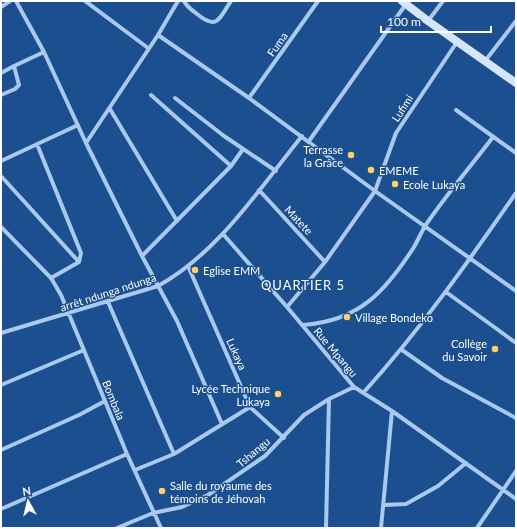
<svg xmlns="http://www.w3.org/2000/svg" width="517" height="529" viewBox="0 0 517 529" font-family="Lato,sans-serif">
  <rect width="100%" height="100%" fill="#1b4f8f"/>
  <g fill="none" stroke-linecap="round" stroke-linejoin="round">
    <path stroke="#a9c9ee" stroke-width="4" d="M16,1L44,52L86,143L142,256L177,321L222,424
      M85,1L148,48
      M184,1C187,7 192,10 197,14C218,31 219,18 231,1
      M1,7L10,1
      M428,21L443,1
      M158,35L249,98L375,191L516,291
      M485,61L516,21
      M1,73L14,66
      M1,95L15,89L19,85L14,66L44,52
      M151,95L231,166
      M175,98L224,136L276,171
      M249,98L318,1
      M110,109L177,221
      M456,110L516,153
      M309,141L406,4
      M86,143L158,35L178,1
      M37,144L81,253L79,262L51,278
      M1,161L78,125
      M1,176L79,262
      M259,190L325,262
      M1,227L51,278L61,295L127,454L161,528
      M223,234L287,307L354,387L392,411L516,499
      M142,256L231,166L243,149
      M188,266L250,407L284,438
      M446,292L516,343
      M108,302L174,454
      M287,307L325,262L375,191L396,133L457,42
      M303,325C359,321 385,292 414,247C418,240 421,233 425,226C446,195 471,166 493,137
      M1,333L158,286C219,252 259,189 302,136
      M402,350L442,378L516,418
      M1,385L84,350
      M364,392C420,330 468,262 516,193
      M1,450L79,415L105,401
      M135,470L174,454L250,407
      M384,505L406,504L438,486L466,463
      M1,509L127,454
      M117,528L153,513L182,507L208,495L265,456L304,415L329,399L354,387
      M326,528L329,399
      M381,528L392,411
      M477,528L516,471"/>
    <path stroke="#d6e6fa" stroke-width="8" d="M402,1L428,21L516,83"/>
  </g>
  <g fill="#ffd166" stroke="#1b4f8f" stroke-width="1.5">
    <circle cx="351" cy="155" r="4"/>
    <circle cx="371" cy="170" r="4"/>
    <circle cx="395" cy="184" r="4"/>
    <circle cx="195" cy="270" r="4"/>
    <circle cx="347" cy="317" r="4"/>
    <circle cx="495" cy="349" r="4"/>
    <circle cx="278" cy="394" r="4"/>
    <circle cx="162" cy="491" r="4"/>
  </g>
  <g text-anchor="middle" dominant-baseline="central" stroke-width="3" stroke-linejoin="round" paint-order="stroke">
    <g font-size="11" fill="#fff" stroke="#1b4f8f">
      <text transform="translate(277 44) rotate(-55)">Fuma</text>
      <text transform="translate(402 108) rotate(-57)">Lufimi</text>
      <text transform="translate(299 220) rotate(47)">Matete</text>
      <text transform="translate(108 292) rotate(-18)">arrêt ndunga ndunga</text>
      <text transform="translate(336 352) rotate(50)">Rue Mpangu</text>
      <text transform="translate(237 354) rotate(66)">Lukaya</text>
      <text transform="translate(114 400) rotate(68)">Bombala</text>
      <text transform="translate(253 452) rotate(-40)">Tshangu</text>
    </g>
    <g font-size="11" fill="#fff" stroke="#1b4f8f" text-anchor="start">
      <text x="343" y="149" text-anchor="end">Terrasse<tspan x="343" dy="13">la Grâce</tspan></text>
      <text x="379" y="170">EMEME</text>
      <text x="403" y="184">Ecole Lukaya</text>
      <text x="203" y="270">Eglise EMM</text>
      <text x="355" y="317">Village Bondeko</text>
      <text x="487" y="343" text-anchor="end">Collège<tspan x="487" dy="13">du Savoir</tspan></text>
      <text x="270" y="388" text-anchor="end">Lycée Technique<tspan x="270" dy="13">Lukaya</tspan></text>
      <text x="170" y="485">Salle du royaume des<tspan x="170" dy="13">témoins de Jéhovah</tspan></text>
    </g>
    <g font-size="13" letter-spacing="1" fill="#fff" stroke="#1b4f8f">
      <text x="303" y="285">QUARTIER 5</text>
    </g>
  </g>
  <rect width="517" height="529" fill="none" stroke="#ffffff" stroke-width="4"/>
  <g transform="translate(28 501) rotate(352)" stroke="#1b4f8f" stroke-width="3" paint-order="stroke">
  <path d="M0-3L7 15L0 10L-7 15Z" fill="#ffffff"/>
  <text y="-6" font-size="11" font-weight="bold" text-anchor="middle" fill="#ffffff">N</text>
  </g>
  <path d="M381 26v6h110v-6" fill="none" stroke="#ffffff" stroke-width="2"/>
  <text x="387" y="26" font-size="12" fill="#ffffff" stroke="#1b4f8f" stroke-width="3" paint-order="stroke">100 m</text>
</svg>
